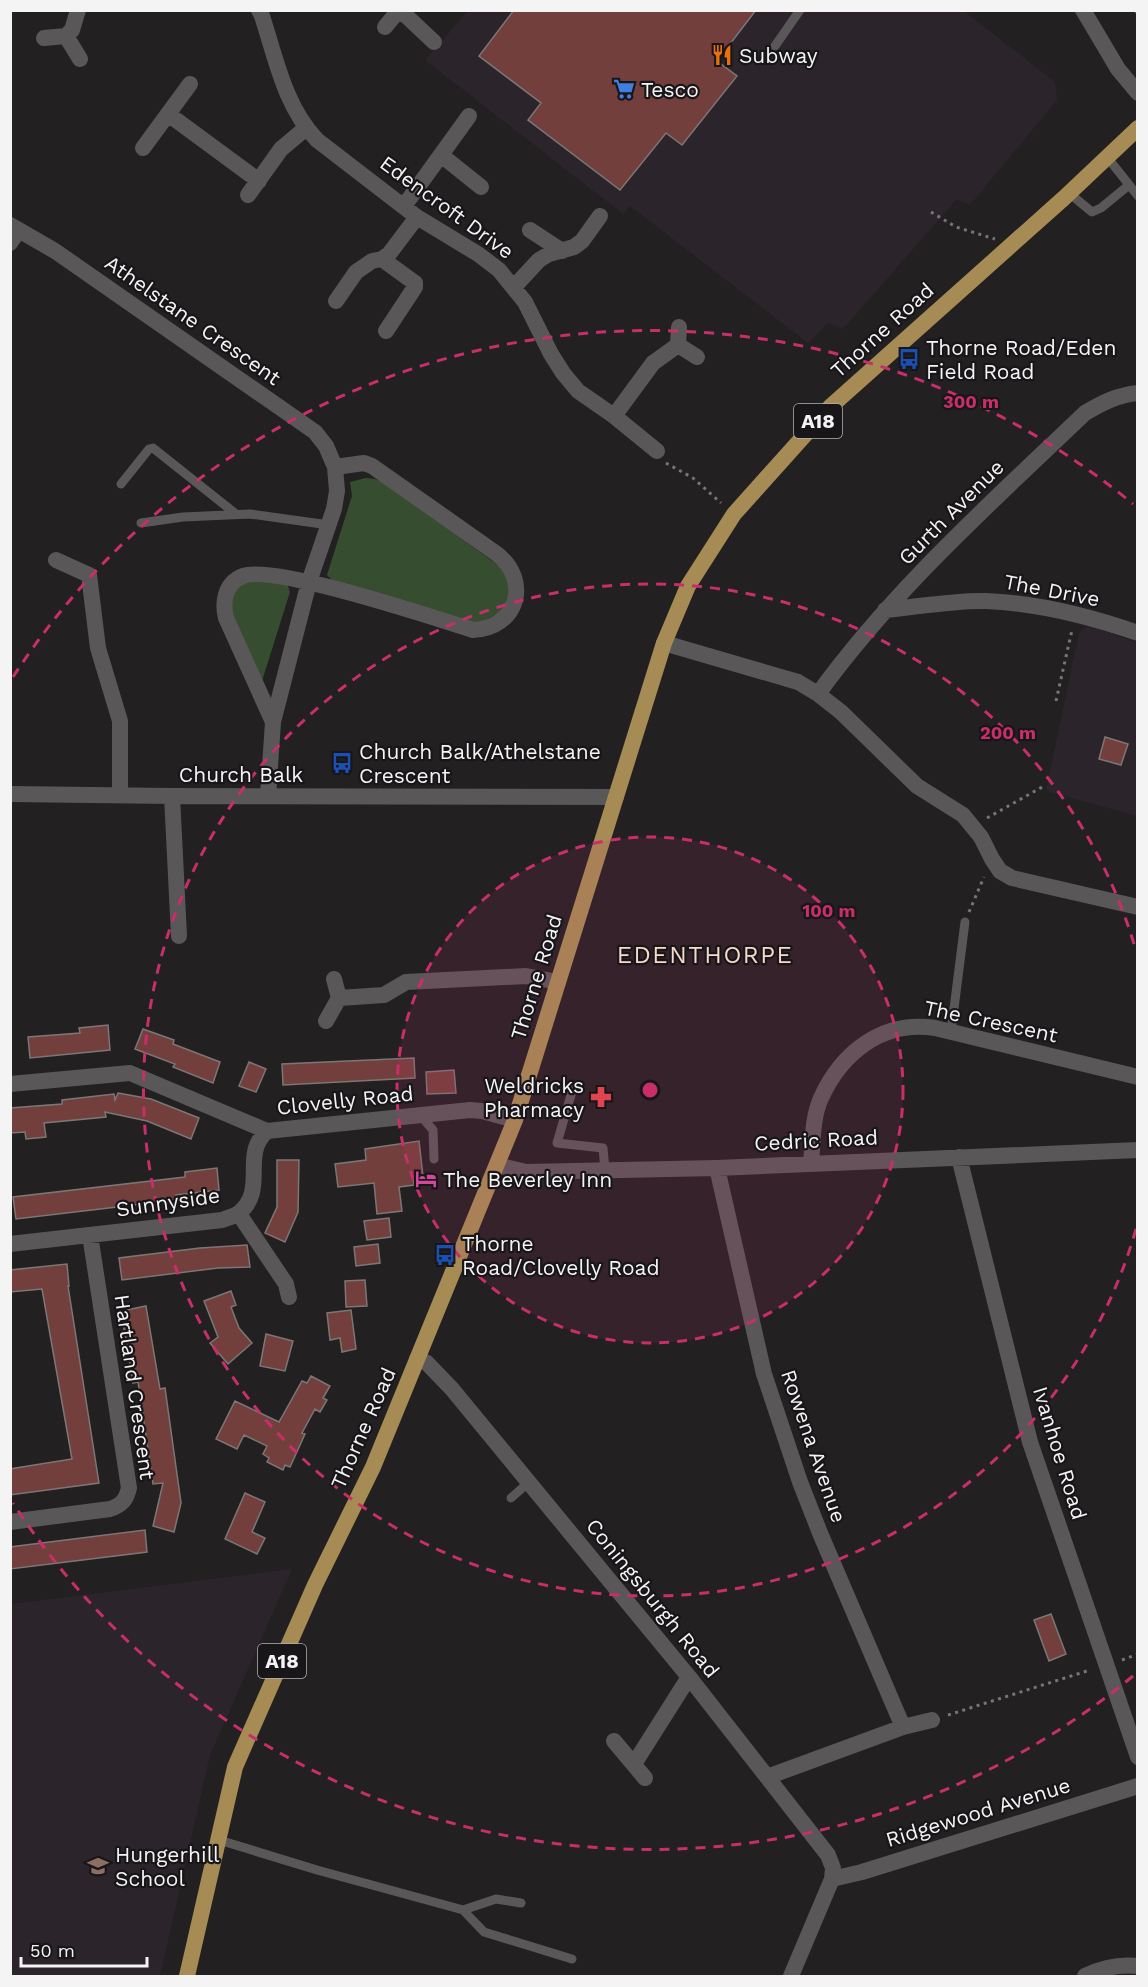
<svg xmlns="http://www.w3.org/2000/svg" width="1148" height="1987" viewBox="0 0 1148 1987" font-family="'Work Sans',sans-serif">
  <rect width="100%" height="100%" fill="#222021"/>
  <path fill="#2b252b" d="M468,11H964L1055,82L1057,100L970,205L957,199L843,329L828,323L808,343L630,206L623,214L425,60Z
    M1089,625L1137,643V816L1046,791L1079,633Z
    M292,1569L210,1755L160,1976H11V1604Z"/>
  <path fill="#364e2f" d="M366,478L375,479L385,483L499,566C511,584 511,592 503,611L478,624L336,585L327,575L352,496L350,482Z
    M249,581L287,583L290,592L262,681C254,664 225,613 232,596C235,590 243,583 249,581Z"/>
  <path fill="#733f3c" stroke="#7b7777" stroke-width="1.5" d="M514,10H756L717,61L737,76L682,145L666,133L620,190L528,120L541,103L479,56Z
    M1105,737L1128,744L1121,765L1099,759Z
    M108,1025L110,1050L30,1058L28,1037L80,1033L79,1028Z
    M143,1029L174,1040L173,1044L220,1062L213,1083L173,1067L175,1064L135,1049Z
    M414,1058L415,1078L283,1085L282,1064Z
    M249,1062L266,1069L256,1092L239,1086Z
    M454,1070L456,1093L427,1094L426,1072Z
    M118,1093L151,1099L199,1118L191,1139L147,1121L105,1112L106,1117L44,1123L46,1137L26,1139L25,1132L10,1133V1108L62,1104V1100L114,1094L115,1100Z
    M419,1141L423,1176L413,1177L414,1185L399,1187L402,1211L377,1214L374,1183L338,1187L335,1164L366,1160L365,1149Z
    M277,1160H299L298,1212L285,1242L265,1233L277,1207Z
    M217,1168L219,1190L176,1195V1200L16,1219L13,1197L185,1177V1172Z
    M389,1218L391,1237L367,1240L364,1221Z
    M378,1244L380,1263L356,1266L354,1247Z
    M247,1245L250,1267L218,1268L122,1280L119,1258L200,1248Z
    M67,1264L69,1286H68L99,1483L10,1495V1469L72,1459L42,1289L10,1292V1270Z
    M365,1280L367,1306L346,1307L345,1281Z
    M231,1291L236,1305L231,1307L239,1328L252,1343L228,1364L210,1343L218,1337L204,1301Z
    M146,1306L160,1389L165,1388L181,1503L174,1532L153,1526L163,1483L153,1484L138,1382L133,1383L121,1311Z
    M351,1310L356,1349L342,1352L340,1338L330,1340L327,1313Z
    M266,1334L293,1341L285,1371L260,1366Z
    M311,1376L330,1386L323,1398L327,1400L320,1412L315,1409L302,1433L305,1434L290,1467L285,1465L283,1470L267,1462L269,1458L263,1454L267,1446L244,1435L237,1449L216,1439L235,1401L279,1422L302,1381L307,1383Z
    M245,1493L265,1502L252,1532L265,1538L257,1554L225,1539Z
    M145,1530L147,1552L10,1569V1547Z
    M1051,1614L1066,1654L1049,1661L1034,1620Z"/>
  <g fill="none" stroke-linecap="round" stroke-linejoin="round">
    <path stroke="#777677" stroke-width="3" stroke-dasharray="3 4.5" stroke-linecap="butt" d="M1135,10L1138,14
      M931,212L956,227L995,239
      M666,463L693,478L721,503
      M1056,701L1072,630
      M987,818L1044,786
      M969,912L984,877
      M1122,1660L1138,1654
      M948,1715L1090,1670"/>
    <path stroke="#5a5759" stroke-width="9" d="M775,46L800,10
      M1107,157L1138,196
      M1069,193L1092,212L1101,208L1129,185
      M121,484L149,449L153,448L236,514
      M141,523L183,517L250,514L329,525
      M951,1032L965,922
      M573,1088L557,1143L603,1148L605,1170
      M420,1115L433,1130L434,1159
      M511,1498L529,1482
      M219,1840L317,1870L456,1908L463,1910L484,1932L572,1959
      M463,1910L496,1899L521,1903"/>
    <path stroke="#5a5759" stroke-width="16" d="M259,10L262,16C276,59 285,107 317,140L417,217L478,254L499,270L525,302L551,354L563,373L578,391L614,416L657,451
      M400,10L434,42
      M1083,10L1118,69L1138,93
      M385,27L399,10
      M66,36L72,30L78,10
      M44,38L66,36L80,59
      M168,114L259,181
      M143,148L190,84
      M441,155L481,187
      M248,195L281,149L306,128
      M404,206L469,116
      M10,225L55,251L315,432L326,446L335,467L337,491L334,509L309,582L273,722L268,796
      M530,230L562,251
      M10,243L19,230
      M382,259L415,283V287L386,331
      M514,287L539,260L549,254L574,247L582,241L600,216
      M336,301L356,272L372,261L382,259L389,254L417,217
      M679,327L678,345L697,357
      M614,416L653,363L678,345
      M56,560L89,575L98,648L120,721V795
      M885,610C916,607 955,600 986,601C1037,603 1089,616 1138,633
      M664,643L798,682L818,694L841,712L917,786L963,815L981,837L992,859L1000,871L1012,878L1138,907
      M818,694C894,589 992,502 1085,413C1102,403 1117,395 1138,393
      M273,722L226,618C222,602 225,583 243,576C274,564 434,618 473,630C518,628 531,581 497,554L372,466L364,463L335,467
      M10,794L172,796L616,797
      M172,796L179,936
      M339,998L384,995L406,982L526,976L558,982
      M326,1021L339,998L334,979
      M10,1084L130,1073L267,1131L470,1110L482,1111L515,1120
      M959,1157L1030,1442L1138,1757
      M811,1163C813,1142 812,1118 821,1098C842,1052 883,1020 935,1028L1138,1077
      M497,1165L526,1172L717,1168L1138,1150
      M717,1168L764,1374L800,1482L820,1533L903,1727
      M239,1214L286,1284L289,1297
      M10,1244L222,1220C227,1218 235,1216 239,1213C268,1189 240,1155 267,1131
      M417,1359L427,1363L452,1389L689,1677L828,1855L833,1868L832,1879L791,1976
      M10,1522L110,1509C122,1505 126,1500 129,1488L90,1235
      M614,1741L645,1778
      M634,1764L689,1677
      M767,1777L903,1727L932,1720
      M832,1879L862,1872L1138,1786
      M1085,1976C1101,1968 1119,1964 1138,1966"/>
    <path stroke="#a78b55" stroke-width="16" d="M187,1976L235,1767L315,1585L373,1467L515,1120L664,643L688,586L734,514L830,407L1064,198L1138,128"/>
  </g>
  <circle cx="650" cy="1090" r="253" fill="#c72e6a" fill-opacity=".12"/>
  <g fill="none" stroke="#c72e6a" stroke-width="3" stroke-dasharray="10 8">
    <circle cx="650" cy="1090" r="253"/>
    <path d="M1136 1229A506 506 0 1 1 1136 951"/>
    <path d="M1133 1676A759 759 0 0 1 13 1503M13 677A759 759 0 0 1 1133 504"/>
  </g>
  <defs>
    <symbol id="restaurant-bare" viewBox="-9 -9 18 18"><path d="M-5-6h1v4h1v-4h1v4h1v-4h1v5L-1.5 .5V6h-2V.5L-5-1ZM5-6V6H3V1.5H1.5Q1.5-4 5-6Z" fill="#e8710a" stroke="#181618" stroke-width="2.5" paint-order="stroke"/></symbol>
    <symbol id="supermarket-bare" viewBox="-9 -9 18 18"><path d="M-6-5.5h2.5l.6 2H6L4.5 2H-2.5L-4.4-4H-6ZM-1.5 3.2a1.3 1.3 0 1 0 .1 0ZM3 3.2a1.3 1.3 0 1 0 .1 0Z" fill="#3f7fe0" stroke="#181618" stroke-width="2.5" paint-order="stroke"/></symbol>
    <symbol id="bus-bare" viewBox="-9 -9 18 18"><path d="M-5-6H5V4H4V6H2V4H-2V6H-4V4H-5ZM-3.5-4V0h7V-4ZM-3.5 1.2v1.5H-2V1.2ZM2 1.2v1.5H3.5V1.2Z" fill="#1a4fb4" stroke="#181618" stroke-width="2.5" paint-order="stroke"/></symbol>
    <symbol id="pharmacy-bare" viewBox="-9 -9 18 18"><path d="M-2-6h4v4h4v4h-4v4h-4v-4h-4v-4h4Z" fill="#e0444e" stroke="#181618" stroke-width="2.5" paint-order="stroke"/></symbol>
    <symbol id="hotel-bare" viewBox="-9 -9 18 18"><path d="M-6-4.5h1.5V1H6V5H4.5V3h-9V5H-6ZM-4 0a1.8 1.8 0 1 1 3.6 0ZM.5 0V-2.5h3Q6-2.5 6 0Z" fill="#d1479c" stroke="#181618" stroke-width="2.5" paint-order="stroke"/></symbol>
    <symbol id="school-bare" viewBox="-9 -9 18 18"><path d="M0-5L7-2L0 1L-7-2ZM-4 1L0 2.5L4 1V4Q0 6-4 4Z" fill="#8d6e63" stroke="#181618" stroke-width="2.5" paint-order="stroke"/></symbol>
  </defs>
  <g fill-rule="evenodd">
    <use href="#restaurant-bare" x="707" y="40" width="30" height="30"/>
    <use href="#supermarket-bare" x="609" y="74" width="30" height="30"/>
    <use href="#bus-bare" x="894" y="344" width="30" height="30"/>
    <use href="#bus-bare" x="327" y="748" width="30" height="30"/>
    <use href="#pharmacy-bare" x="586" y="1082" width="30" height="30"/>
    <use href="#hotel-bare" x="411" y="1164" width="30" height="30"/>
    <use href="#bus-bare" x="430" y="1240" width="30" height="30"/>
    <use href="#school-bare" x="83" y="1851" width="30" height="30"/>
  </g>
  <g text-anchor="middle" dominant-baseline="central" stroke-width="4.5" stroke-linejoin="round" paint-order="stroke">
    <g fill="#181618" stroke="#b3b1b3" stroke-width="1.5">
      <rect x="794" y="404" width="48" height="34" rx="4.5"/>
      <rect x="258" y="1644" width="48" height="34" rx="4.5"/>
    </g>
    <g font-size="20" font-weight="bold" fill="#f5f4f5">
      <text x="818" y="421">A18</text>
      <text x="282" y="1661">A18</text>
    </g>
    <g font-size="21" fill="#f5f4f5" stroke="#181618" text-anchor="start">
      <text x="739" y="55">Subway</text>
      <text x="641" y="89">Tesco</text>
      <text x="926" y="347">Thorne Road/Eden<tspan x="926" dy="24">Field Road</tspan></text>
      <text x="359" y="751">Church Balk/Athelstane<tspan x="359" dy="24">Crescent</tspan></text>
      <text x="584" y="1085" text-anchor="end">Weldricks<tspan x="584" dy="24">Pharmacy</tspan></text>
      <text x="443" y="1179">The Beverley Inn</text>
      <text x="462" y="1243">Thorne<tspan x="462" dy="24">Road/Clovelly Road</tspan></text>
      <text x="115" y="1854">Hungerhill<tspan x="115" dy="24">School</tspan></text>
    </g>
    <g font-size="21" fill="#f5f4f5" stroke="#181618">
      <text transform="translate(447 207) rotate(36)">Edencroft Drive</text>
      <text transform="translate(193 320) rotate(35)">Athelstane Crescent</text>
      <text transform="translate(882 330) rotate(-42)">Thorne Road</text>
      <text transform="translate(951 512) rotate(-45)">Gurth Avenue</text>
      <text transform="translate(1052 590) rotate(11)">The Drive</text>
      <text x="241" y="774">Church Balk</text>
      <text transform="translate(536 977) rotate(-73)">Thorne Road</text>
      <text transform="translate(991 1021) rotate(12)">The Crescent</text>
      <text transform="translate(345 1100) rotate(-6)">Clovelly Road</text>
      <text transform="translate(816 1140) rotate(-3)">Cedric Road</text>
      <text transform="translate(168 1202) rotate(-8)">Sunnyside</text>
      <text transform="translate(135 1387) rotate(82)">Hartland Crescent</text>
      <text transform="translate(363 1428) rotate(-66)">Thorne Road</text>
      <text transform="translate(814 1446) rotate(71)">Rowena Avenue</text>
      <text transform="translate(1060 1453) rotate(73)">Ivanhoe Road</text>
      <text transform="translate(653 1598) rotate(51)">Coningsburgh Road</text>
      <text transform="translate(978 1812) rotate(-17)">Ridgewood Avenue</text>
    </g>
    <g font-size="24" letter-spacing="1.5" fill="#f7d8c9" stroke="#181618">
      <text x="705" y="955">EDENTHORPE</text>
    </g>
  </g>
  <circle cx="650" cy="1090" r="9" fill="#c72e6a" stroke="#181618" stroke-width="3"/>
  <g font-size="18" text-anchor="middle" font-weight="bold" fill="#c72e6a" stroke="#181618" stroke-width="4.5" stroke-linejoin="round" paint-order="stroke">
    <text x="971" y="408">300 m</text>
    <text x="1008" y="739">200 m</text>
    <text x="829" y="917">100 m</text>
  </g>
  <rect width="1148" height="1987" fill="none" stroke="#f5f4f5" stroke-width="24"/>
  <path d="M21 1957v9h126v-9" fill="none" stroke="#f5f4f5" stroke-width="3"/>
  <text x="30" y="1957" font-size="18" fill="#f5f4f5" stroke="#181618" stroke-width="4.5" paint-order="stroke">50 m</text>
</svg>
